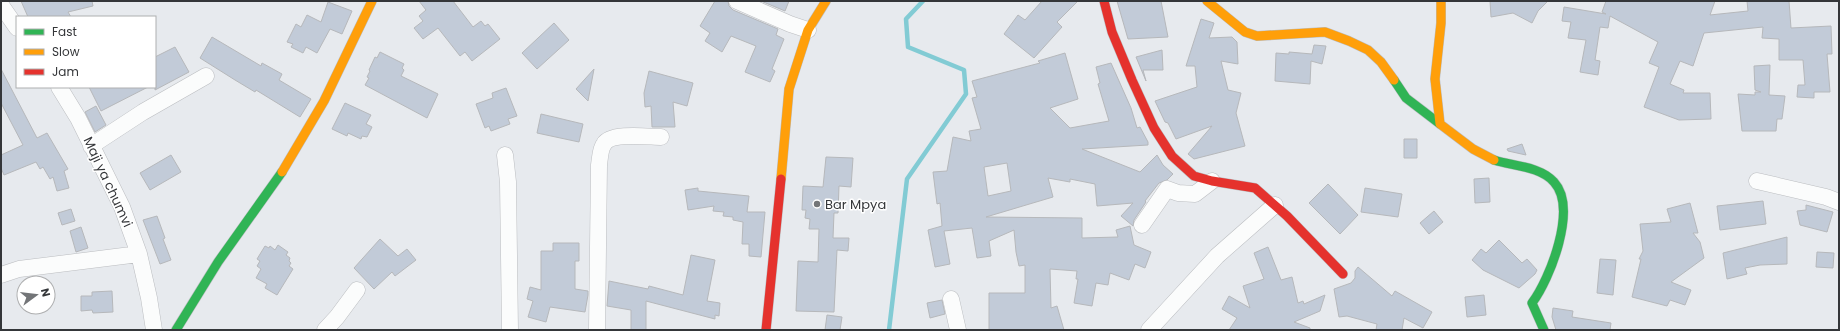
<svg xmlns="http://www.w3.org/2000/svg" width="1840" height="331" viewBox="0 0 1840 331" font-family="Poppins,sans-serif">
  <rect width="100%" height="100%" fill="#e7eaee"/>
  <g fill="none" stroke-linecap="round" stroke-linejoin="round">
    <path stroke="#82cbd4" stroke-width="4.5" d="M889,330L907,179L966,94L964,70L908,47L906,19L923,1"/>
  </g>
  <path fill="#c2cbd8" stroke="#b6b8bb" fill-rule="evenodd" d="M21,1H92L93,6L68,12L71,17H28Z
    M419,1H453L473,27L481,21L485,26L488,24L500,39L472,61L465,52L460,56L438,28L423,39L414,28L423,21L419,16L426,10Z
    M715,1H728L729,6L733,10L778,29L776,35L784,39L772,69L775,71L770,82L745,72L756,46L731,36L722,52L705,41L710,33L700,26Z
    M761,1H789L785,11Z
    M1042,1H1078L1057,22L1062,27L1034,58L1004,34L1018,15L1025,20Z
    M1117,1H1161L1168,37L1128,39Z
    M1490,1H1548L1538,11L1532,23L1513,13L1491,17Z
    M1606,1H1715L1710,15L1748,11L1747,1H1789L1791,28L1831,26L1832,54H1827L1830,92H1814V98L1797,97L1798,85H1805L1803,60H1779V39L1762,38L1763,27L1704,33L1693,66L1680,61L1670,84L1684,90L1683,93H1710L1711,119L1679,120L1644,107L1659,67L1649,63L1658,42L1610,16L1608,28L1600,27L1595,60L1600,61L1598,75L1580,72L1586,40L1568,38L1571,22L1562,21L1564,7L1606,14L1602,12Z
    M328,2L352,11L342,34L330,29L317,53L306,47L303,53L291,47L293,44L287,42L296,24L301,27L307,15L321,22Z
    M1201,19L1214,23L1209,38L1232,37L1237,42L1238,64L1221,61L1228,90L1241,93L1236,113L1245,146L1194,159L1188,154L1212,126L1176,139L1168,123L1165,122L1155,101L1197,87L1195,66H1186Z
    M554,23L569,40L537,69L522,53Z
    M212,37L261,66L262,63L282,74L279,80L311,99L300,117L256,90L255,92L235,80L200,58Z
    M1314,45L1326,46L1322,64L1311,61L1310,84L1275,81L1276,53L1289,54V52L1312,54Z
    M175,47L189,72L155,90V57Z
    M1162,50L1163,70H1143L1146,81L1136,57Z
    M380,52L404,64L402,68L404,70L401,76L438,94L427,118L365,85L369,78L367,77L370,71L369,70L375,57L377,58Z
    M1065,53L1078,99L1050,108L1070,128L1109,121L1098,84L1100,83L1096,67L1111,63L1131,108L1137,128L1140,127L1148,142V145L1082,149L1140,172L1157,155L1163,165L1173,174L1167,180L1159,183L1145,201L1146,202L1134,220L1133,226L1121,216L1133,203L1097,206L1095,184L1070,179V182L1048,178L1053,197L986,217L1082,218V238L1118,237L1116,230L1130,226L1134,245L1151,252L1145,268L1135,264L1129,280L1110,273L1108,285L1096,283L1092,306L1074,303L1078,279H1076L1077,271L1050,269L1051,308L1057,306L1064,330H989V293H1025V265L1019,266L1016,252L1014,230L989,241L991,256L977,258L972,228L944,231L950,264L935,267L928,230L942,226L940,203L937,204L933,172L947,171L953,137L971,141L969,131L981,129L972,98L977,97L972,81L1040,63L1038,61ZM1007,163L1011,191L988,196L984,167Z
    M1770,65L1769,95L1785,96L1782,119H1777L1776,131H1742L1738,94L1755,95V92H1761L1755,90L1754,66Z
    M1,69L37,138L47,133L68,169L64,171L69,188L57,191L53,177L50,179L43,167L40,169L36,162L4,175L1,168V155L23,145L1,103Z
    M594,69L588,101L576,89Z
    M649,71L693,83L687,106L673,102L675,127H652L651,106L645,107L644,93Z
    M89,87H148L101,111Z
    M506,88L517,116L508,119L510,124L491,131L489,126L485,128L476,104L493,98L492,93Z
    M345,103L371,115L366,124L372,127L367,137L362,136L361,139L348,133L347,136L332,129Z
    M96,106L106,125L95,132L85,112Z
    M541,114L583,124L579,142L537,133Z
    M1404,139H1417V158H1404Z
    M1522,144L1526,155L1508,151L1507,149Z
    M171,155L181,172L150,190L140,173Z
    M826,157L853,158L851,187L839,186L838,213H834L833,238H849L848,251L837,250L834,312L796,311L798,261L818,262L819,229H809L810,219L805,218L806,210H802L803,186L823,187Z
    M1489,178L1490,202L1475,203L1474,179Z
    M1328,184L1358,215L1340,234L1309,203Z
    M698,188V191L749,196L747,212H765L761,257L749,256V244H742L743,222L733,220V217L723,216L724,212L713,211L714,206L688,210L685,190Z
    M1365,188L1402,194L1398,217L1361,212Z
    M1763,201L1766,224L1720,230L1717,206Z
    M1690,203L1698,233H1693L1700,242L1704,258L1671,282L1691,290L1685,305L1670,300L1667,306L1632,297L1641,259H1639L1643,251L1640,224L1671,222L1667,209Z
    M1806,205L1833,212L1827,232L1800,225L1797,211L1806,210Z
    M71,209L75,221L62,225L58,213Z
    M1434,211L1443,222L1429,234L1420,223Z
    M157,216L165,238L163,239L171,260L160,264L143,220Z
    M81,227L88,248L76,252L70,231Z
    M1787,237V264L1760,265L1745,268L1747,274L1727,279L1723,253Z
    M380,239L398,256L407,249L416,260L395,276L392,272L374,289L354,268Z
    M1499,240L1522,263L1527,259L1537,270L1535,274L1519,288L1483,270L1472,260L1481,249L1486,253Z
    M553,243H579V261H575V289L588,291V295L585,312L550,307L546,322L528,317L533,301L527,299L530,287L541,290V251H553Z
    M278,245L288,252L286,255L290,258L289,261L291,263L289,266L293,269L277,295L265,288L267,284L256,278L261,269L257,266L260,261L257,259L265,246L269,248L270,246L275,250Z
    M1268,247L1281,280L1292,277L1298,303L1303,301L1304,304L1325,295L1320,311L1294,322L1310,328V330H1229L1237,318L1222,309L1229,296L1250,308L1243,286L1264,279L1254,253Z
    M1817,252L1834,253L1833,268L1816,267Z
    M691,255L715,260L707,301L720,303L719,316L715,315V319L646,301V330H631V310L607,306L609,281L648,289L649,286L683,295Z
    M1600,259L1616,260L1613,295L1597,293Z
    M1358,267L1392,296L1395,291L1432,312L1423,328L1404,318L1402,330H1376L1377,324L1347,316L1339,317L1334,289L1351,283L1355,278V271Z
    M112,291L113,312L93,313L92,310L81,311V296H92V292Z
    M1484,295L1486,315L1467,317L1465,297Z
    M942,300L945,314L930,318L927,303Z
    M1553,308L1573,311L1572,317L1611,323L1610,330H1556L1552,317Z
    M827,315L842,317L840,330H825Z"/>
  <g fill="none" stroke-linecap="round" stroke-linejoin="round">
    <defs>
      <path id="street" d="M737,1L790,24L808,30
        M1,5L17,28
        M59,87L78,118L122,207L139,254L149,298L154,330
        M91,146L143,112L206,76
        M505,155L508,182L510,330
        M1757,181L1826,197L1839,202
        M1142,225L1167,189L1178,193L1195,194L1212,181
        M1,275L19,269L139,254
        M951,299L958,330
        M325,330L337,317L357,290
        M597,330L599,165C600,159 600,149 604,144C611,132 649,137 661,137
        M1149,330L1217,256L1275,205"/>
      <path id="fast" d="M1394,80L1406,98L1440,124
        M1494,160C1512,166 1540,166 1554,182C1578,208 1550,279 1532,303L1544,330
        M176,330L218,262L282,172"/>
      <path id="slow" d="M1207,1L1245,32L1257,36L1325,32L1349,41L1368,50L1381,62L1394,80
        M1441,1V23L1435,79L1440,124L1473,149L1494,160
        M282,172L324,101L372,1
        M781,179L789,89L808,30L826,1"/>
      <path id="jam" d="M1104,1L1112,32L1132,80L1154,128L1172,156L1194,176L1212,181L1255,188L1287,216L1343,274
        M766,330L781,179"/>
    </defs>
    <use href="#street" stroke="#bbbdc0" stroke-width="17"/>
    <use href="#fast" stroke="#bbbdc0" stroke-width="10"/>
    <use href="#slow" stroke="#bbbdc0" stroke-width="10"/>
    <use href="#jam" stroke="#bbbdc0" stroke-width="10"/>
    <use href="#street" stroke="#fbfcfc" stroke-width="16"/>
    <use href="#fast" stroke="#30b455" stroke-width="9"/>
    <use href="#slow" stroke="#ff9f0a" stroke-width="9"/>
    <use href="#jam" stroke="#e5322d" stroke-width="9"/>
  </g>
  <circle fill="#737578" stroke="#fff" stroke-width="1.5" cx="817" cy="204" r="4"/>
  <g text-anchor="middle" dominant-baseline="central" stroke-width="3" stroke-linejoin="round" paint-order="stroke">
    <g font-size="13" fill="#343639" stroke="#fff">
      <text transform="translate(108 182) rotate(65)">Maji ya chumvi</text>
    </g>
    <g font-size="13" fill="#343639" stroke="#fff" text-anchor="start">
      <text x="825" y="204">Bar Mpya</text>
    </g>
  </g>
  <rect width="1840" height="331" fill="none" stroke="#343639" stroke-width="4"/>
  <rect x="16" y="16" width="140" height="72" fill="#ffffff" stroke="#aeafb0"/>
  <rect x="24" y="29" width="20" height="6" fill="#30b455" stroke="#aeafb0"/>
  <text x="52" y="36" font-size="12" fill="#343639">Fast</text>
  <rect x="24" y="49" width="20" height="6" fill="#ff9f0a" stroke="#aeafb0"/>
  <text x="52" y="56" font-size="12" fill="#343639">Slow</text>
  <rect x="24" y="69" width="20" height="6" fill="#e5322d" stroke="#aeafb0"/>
  <text x="52" y="76" font-size="12" fill="#343639">Jam</text>
  <g transform="translate(36 295) rotate(75)"><circle r="19" fill="#ffffff" stroke="#aeafb0"/>
  <path d="M0-3L7 15L0 10L-7 15Z" fill="#737578"/>
  <text y="-6" font-size="11" font-weight="bold" text-anchor="middle" fill="#343639">N</text>
  </g>
</svg>
